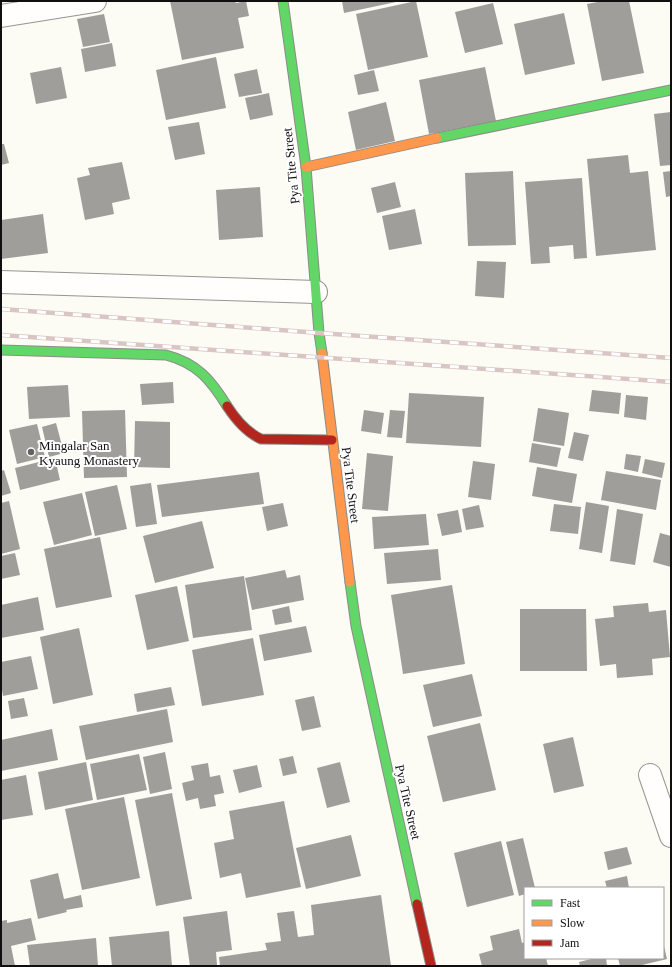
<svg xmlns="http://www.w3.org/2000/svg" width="672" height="967" viewBox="0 0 672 967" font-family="'Times New Roman',serif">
  <rect width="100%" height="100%" fill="#fcfbf4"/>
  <path fill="#a09e9a" d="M170,1H235L236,3L246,1L249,16L238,18L244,48L182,60Z
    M342,1H396V2L344,13Z
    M416,1L428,57L368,70L356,14Z
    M603,1H629L644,73L602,81L587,4Z
    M493,3L503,44L465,53L455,12Z
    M564,13L575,64L525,75L514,24Z
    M104,14L110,42L83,47L77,19Z
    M112,43L116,66L85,72L81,49Z
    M216,57L226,108L166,120L156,70Z
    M61,67L67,98L36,104L30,73Z
    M485,67L496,121L429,134L419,80Z
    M257,69L262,93L239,97L234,74Z
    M374,70L379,91L358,95L354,75Z
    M269,93L273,115L250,120L245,98Z
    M386,102L395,141L356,150L348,112Z
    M671,112V165L660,166L654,114Z
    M199,122L205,154L175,160L168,127Z
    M1,144H4L9,163L1,165Z
    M628,155L630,173L648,171L656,250L596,256L587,159Z
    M122,162L130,199L112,203L114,214L85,220L77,178L90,175L88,168Z
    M513,171L516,245L468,246L465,173Z
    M671,171V196L666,197L663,172Z
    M582,178L587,258L574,259L573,245L549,247L550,263L531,264L525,182Z
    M395,182L401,207L377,213L371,188Z
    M260,187L263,237L219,240L216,190Z
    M415,209L422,244L389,250L382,216Z
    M43,214L48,253L1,259V220Z
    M477,261L506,262L504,298L475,296Z
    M173,382L174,403L142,405L140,384Z
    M68,385L70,417L29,419L27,387Z
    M592,390L621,393L619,414L589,411Z
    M409,393L484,397L481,447L406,443Z
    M626,395L648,397L646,420L624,417Z
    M538,408L569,413L564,446L533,441Z
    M125,410L127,477L84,478L82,411Z
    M364,410L384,413L381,434L361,431Z
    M390,410L405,411L402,438L387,437Z
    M135,421L170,422V468L134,467Z
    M56,423L64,453L49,457L42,427Z
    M37,424L45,457L17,464L9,430Z
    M574,432L589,435L583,461L568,458Z
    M532,443L561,448L557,467L529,462Z
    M367,453L393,456L388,511L362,509Z
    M626,454L641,456L638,472L624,469Z
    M55,458L60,480L20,490L15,468Z
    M645,459L665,463L662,478L642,473Z
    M473,461L495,464L491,500L468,497Z
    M537,467L577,474L572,503L532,496Z
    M4,470L11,493L1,496V471Z
    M606,471L661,480L656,510L601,500Z
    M259,472L264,504L162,517L157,485Z
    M151,483L157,524L136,527L130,486Z
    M117,485L127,529L95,536L85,492Z
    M82,493L92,535L54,545L43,502Z
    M9,501L20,549L1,554V503Z
    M586,502L609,506L602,553L579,549Z
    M283,503L288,526L267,531L262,507Z
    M554,504L581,507L578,534L550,531Z
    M479,505L484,527L466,530L462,509Z
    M617,509L643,514L635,565L610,561Z
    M458,510L462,532L442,536L437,514Z
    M426,514L429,545L374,549L372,517Z
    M202,521L214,568L155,583L143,536Z
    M660,533L671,536V567L653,562Z
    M100,537L112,597L56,608L44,549Z
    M438,549L441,580L387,584L384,553Z
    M15,553L20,575L1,579V556Z
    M285,570L287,578L300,575L304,600L252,610L245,578Z
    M244,576L252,630L193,638L185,585Z
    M452,585L465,664L403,674L391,595Z
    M177,586L189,641L147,650L135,595Z
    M38,597L44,630L1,638V605Z
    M648,603L649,612L666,610L670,657L652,659L653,675L617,678L616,664L600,666L595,619L614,617L613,606Z
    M289,606L292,622L275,625L272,610Z
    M520,609H586L587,671H520Z
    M306,626L312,652L264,661L259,635Z
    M79,628L93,695L53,704L40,637Z
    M253,638L264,695L202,706L192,650Z
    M31,656L38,689L3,696L1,684V662Z
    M472,674L482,716L433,727L423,685Z
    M171,687L175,705L137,712L134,694Z
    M314,696L321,727L302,731L295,700Z
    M24,698L28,716L11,719L8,701Z
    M167,709L173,742L86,760L79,726Z
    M480,723L496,790L443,802L427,736Z
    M52,729L58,760L1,771V740Z
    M573,737L584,786L554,793L543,744Z
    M165,752L172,789L150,794L143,757Z
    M139,754L147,790L97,800L90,764Z
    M293,756L297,773L283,776L279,759Z
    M86,762L93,800L45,810L38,772Z
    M340,762L350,802L327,808L317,768Z
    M208,763L210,777L220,775L224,793L214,795L216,806L200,809L198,798L186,801L182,783L194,780L191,766Z
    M257,765L262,787L239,793L233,770Z
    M26,775L33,815L1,820V780Z
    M172,793L192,899L156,906L135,800Z
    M124,797L140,878L82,890L65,809Z
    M284,801L301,887L246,898L241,873L220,878L214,843L234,839L229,811Z
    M351,835L361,876L306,889L296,848Z
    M523,838L535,888H525V894L519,896L506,842Z
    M501,841L514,895L467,907L454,853Z
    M627,847L632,864L608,870L604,852Z
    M58,873L64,899L81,895L83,907L66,910L67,912L38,919L30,880Z
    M627,876L629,888H607L605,881Z
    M381,895L391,966H220L219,957L267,950L265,943L281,941L277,913L294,911L298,937L314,935L311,905Z
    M227,911L232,950L216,952L217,965L209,966H190L183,917Z
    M31,918L36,940L11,946L15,966H1V921L7,920V923Z
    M519,929L522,943L525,942V958H546L548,966H482L479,954L493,950L490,936Z
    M169,931L172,966H112L109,937Z
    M96,938L98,966H30L27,945Z
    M663,942L667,959L638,966H620L618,958H663Z
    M595,958H606L607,966H580L579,962Z"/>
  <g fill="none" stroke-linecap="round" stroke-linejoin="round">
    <defs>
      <path id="street" d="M1,16L95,1
        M1,282L316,292
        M650,775L671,836"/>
      <path id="fast" d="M283,1L306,167L319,333L322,353
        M437,138L671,90
        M1,350L166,355C197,363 211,380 227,406
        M350,582L356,626L417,904"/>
      <path id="slow" d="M306,167L437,138
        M322,353L350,582"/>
      <path id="jam" d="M227,406C236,420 246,432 261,439L332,440
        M417,904L431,966"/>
    </defs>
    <use href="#street" stroke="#969592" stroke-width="24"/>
    <use href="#fast" stroke="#8c8c89" stroke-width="11"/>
    <use href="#slow" stroke="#8c8c89" stroke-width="11"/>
    <use href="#jam" stroke="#8c8c89" stroke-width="11"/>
    <use href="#street" stroke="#fffefd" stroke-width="22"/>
    <use href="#fast" stroke="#63d668" stroke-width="9"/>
    <use href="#slow" stroke="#ff974d" stroke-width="9"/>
    <use href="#jam" stroke="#b3261e" stroke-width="9"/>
    <defs>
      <path id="rail" d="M1,309L319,333L671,358
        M1,335L671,382"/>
    </defs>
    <use href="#rail" stroke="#d9c5c4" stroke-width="4.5"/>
    <use href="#rail" stroke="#fff" stroke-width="3" stroke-dasharray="9" stroke-linecap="butt"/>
  </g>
  <circle fill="#62625f" stroke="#fff" stroke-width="1.5" cx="31" cy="452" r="4"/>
  <g text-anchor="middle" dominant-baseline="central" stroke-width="4" stroke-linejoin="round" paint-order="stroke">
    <g font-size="13" fill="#0f0f0f" stroke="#fff">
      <text transform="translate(291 166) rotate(-96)">Pya Tite Street</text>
      <text transform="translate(351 485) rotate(83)">Pya Tite Street</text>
      <text transform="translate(408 802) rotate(77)">Pya Tite Street</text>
    </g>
    <g font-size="13" fill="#0f0f0f" stroke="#fff" text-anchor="start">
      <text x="39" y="445">Mingalar San<tspan x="39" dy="15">Kyaung Monastery</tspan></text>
    </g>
  </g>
  <rect width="672" height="967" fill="none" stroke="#0f0f0f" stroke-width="4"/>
  <rect x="524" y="887" width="140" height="72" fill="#ffffff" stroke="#9f9f9f"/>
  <rect x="532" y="900" width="20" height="6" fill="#63d668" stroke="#9f9f9f"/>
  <text x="560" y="907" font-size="12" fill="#0f0f0f">Fast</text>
  <rect x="532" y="920" width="20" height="6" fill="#ff974d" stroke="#9f9f9f"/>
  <text x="560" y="927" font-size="12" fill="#0f0f0f">Slow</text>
  <rect x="532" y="940" width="20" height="6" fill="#b3261e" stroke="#9f9f9f"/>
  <text x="560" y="947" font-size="12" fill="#0f0f0f">Jam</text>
</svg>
